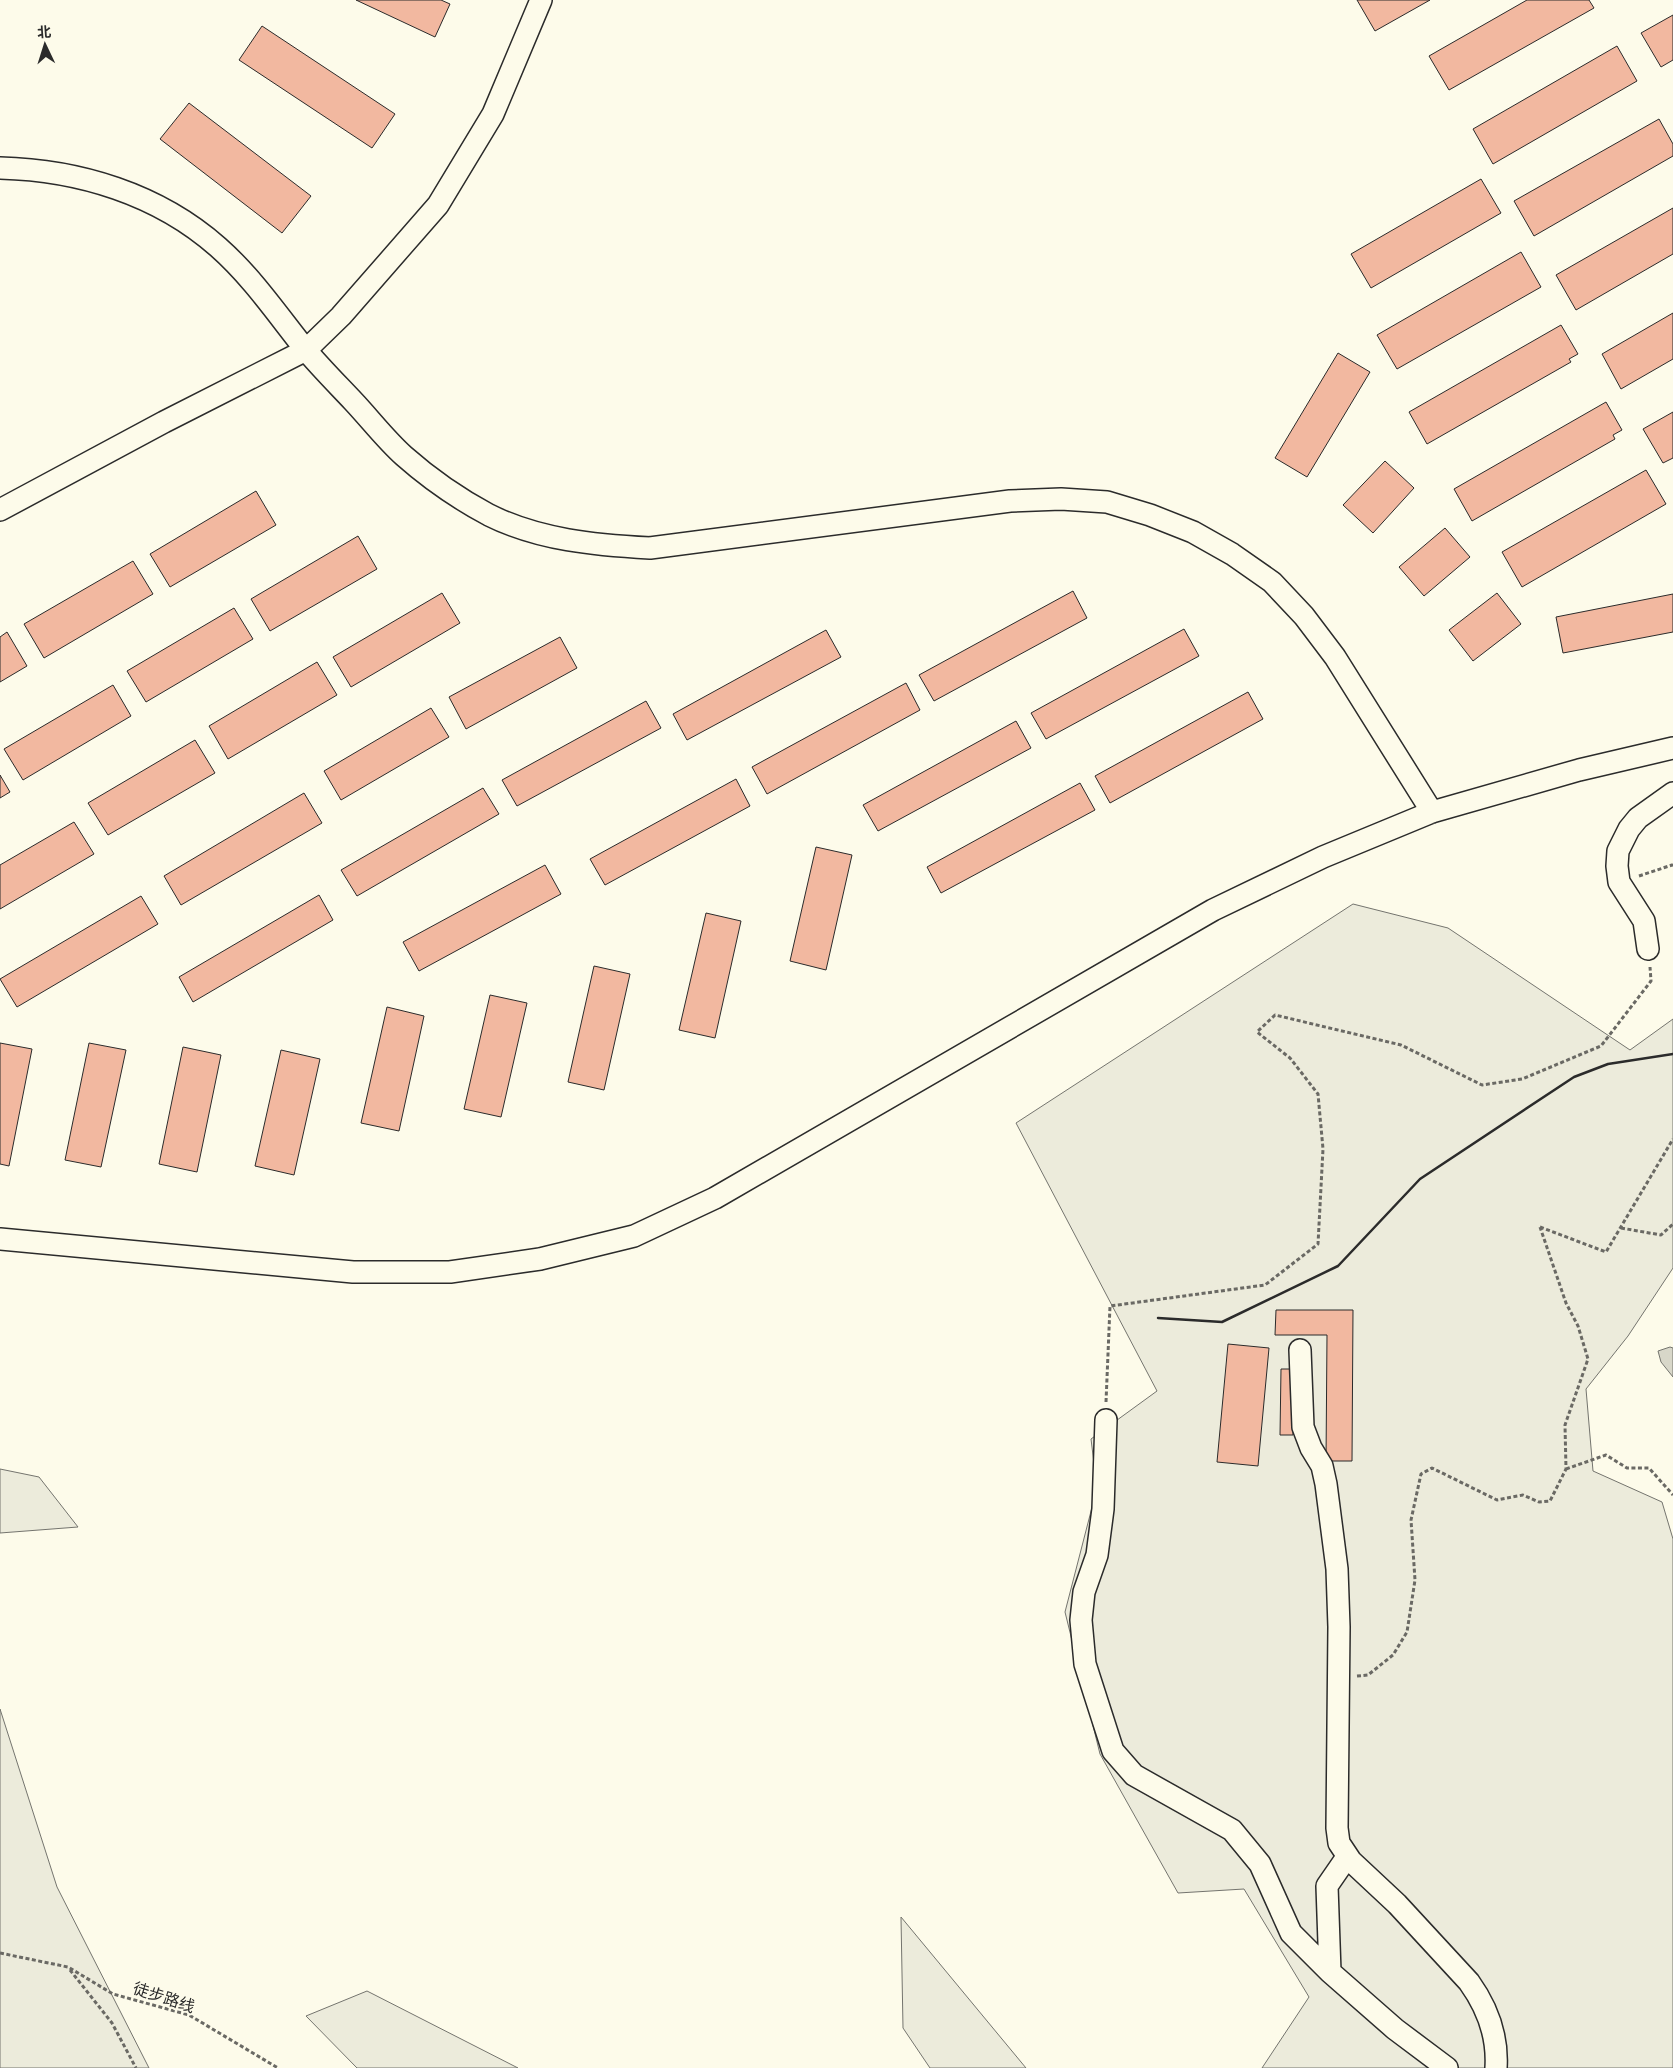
<svg xmlns="http://www.w3.org/2000/svg" width="1673" height="2068" viewBox="0 0 1673 2068" font-family="'Open Sans','Noto Sans SC',sans-serif">
  <rect width="100%" height="100%" fill="#fdfbea"/>
  <path fill="#ecebdb" stroke="#74746e" d="M1353,904L1448,928L1630,1050L1673,1019V1268L1628,1336L1586,1389L1593,1471L1662,1502L1673,1539V2068H1262L1309,1997L1244,1889L1178,1893L1100,1754L1065,1612L1097,1488L1091,1439L1157,1391L1016,1123Z
    M0,1469L39,1477L78,1527L0,1533Z
    M0,1709L57,1887L149,2068H0Z
    M901,1918V1917L1026,2068H930L903,2028Z
    M367,1991L518,2068H357L306,2016Z"/>
  <path fill="#d8d7c9" stroke="#74746e" d="M1670,1347L1673,1348V1377L1661,1362L1658,1351Z"/>
  <path fill="#f2b8a0" stroke="#2b2b2b" d="M356,0H441L450,4L435,37Z
    M1357,0H1430L1375,31Z
    M1527,0H1589L1594,8L1449,90L1429,56Z
    M1673,15V60L1661,67L1641,33Z
    M262,26L395,114L372,148L239,60Z
    M1617,46L1637,81L1493,164L1473,129Z
    M189,103L311,196L282,233L160,139Z
    M1659,119L1673,144V156L1534,236L1514,201Z
    M1481,179L1501,213L1371,288L1351,254Z
    M1673,208V254L1576,310L1556,275Z
    M1521,252L1541,287L1397,369L1377,335Z
    M1673,313V359L1621,389L1602,354Z
    M1561,325L1578,354L1569,359L1571,362L1427,444L1409,412Z
    M1338,353L1370,372L1307,477L1275,458Z
    M1606,402L1622,430L1613,435L1615,439L1472,521L1454,489Z
    M1673,412V458L1663,463L1643,429Z
    M1385,461L1414,488L1373,533L1343,505Z
    M1646,470L1666,504L1522,587L1502,552Z
    M256,491L276,525L170,587L150,554Z
    M1445,528L1470,557L1424,596L1399,567Z
    M358,536L377,569L270,631L251,599Z
    M133,561L153,594L44,658L24,624Z
    M1073,591L1087,618L934,701L919,675Z
    M442,593L460,623L351,687L333,657Z
    M1497,593L1521,624L1473,661L1449,630Z
    M1673,594V632L1563,653L1556,617Z
    M234,608L253,639L146,702L127,671Z
    M1184,629L1199,656L1046,739L1031,713Z
    M826,630L841,657L687,740L673,714Z
    M7,632L27,666L0,682V637Z
    M560,637L577,668L466,729L449,697Z
    M317,662L337,695L228,759L209,726Z
    M906,683L920,710L767,794L752,767Z
    M113,685L131,716L23,780L4,749Z
    M1248,692L1263,719L1110,803L1095,776Z
    M646,701L661,728L517,806L502,780Z
    M431,708L449,737L341,800L324,771Z
    M1016,721L1031,748L878,831L863,805Z
    M195,740L215,773L108,835L88,803Z
    M0,775L10,792L0,798Z
    M736,779L750,806L605,885L590,859Z
    M1080,783L1095,810L941,893L927,867Z
    M483,788L499,814L357,896L341,870Z
    M304,793L322,823L181,905L164,876Z
    M74,822L94,854L0,909V865Z
    M816,847L852,855L826,970L790,961Z
    M545,865L561,894L419,971L403,942Z
    M319,895L333,920L193,1002L179,977Z
    M141,896L158,924L17,1007L0,979Z
    M706,913L741,921L715,1038L679,1030Z
    M594,966L630,974L604,1090L568,1082Z
    M490,995L527,1003L501,1117L464,1109Z
    M387,1007L424,1016L399,1131L361,1123Z
    M0,1043L32,1049L9,1166L0,1164Z
    M89,1043L126,1050L101,1167L65,1160Z
    M183,1047L221,1055L197,1172L159,1164Z
    M281,1050L320,1059L294,1175L255,1166Z
    M1276,1310H1353L1352,1461H1326L1327,1335H1275Z
    M1228,1344L1269,1348L1258,1466L1217,1462Z
    M1281,1369H1295L1293,1435H1280Z"/>
  <g fill="none" stroke-linecap="round" stroke-linejoin="round">
    <defs>
      <path id="minor" d="M0,168C79,170 158,194 218,247C252,277 277,314 305,349C320,367 337,384 353,401C370,419 386,440 404,456C430,479 459,499 489,515C539,540 595,545 650,548L1010,501L1061,499L1107,502L1150,515L1193,532L1232,554L1272,582L1304,616L1335,657L1432,812
        M0,510L164,422L306,350L341,316L438,205L493,114L541,0
        M1648,949L1644,921L1619,882L1617,866L1618,851L1629,829L1638,818L1673,793
        M0,1239L353,1272H450L540,1259L634,1236L715,1198L1213,910L1323,857L1432,812L1579,770L1673,748
        M1300,1350L1303,1427L1311,1448L1322,1466L1326,1484L1337,1569L1339,1627L1337,1828L1339,1843L1351,1861L1397,1904L1469,1982C1487,2007 1498,2037 1496,2068
        M1106,1420L1103,1509L1097,1555L1084,1592L1081,1620L1085,1664L1113,1751L1134,1775L1232,1830L1260,1864L1291,1933L1330,1972L1395,2029L1447,2068
        M1330,1972L1327,1886L1347,1857"/>
    </defs>
    <use href="#minor" stroke="#2b2b2b" stroke-width="24"/>
    <path stroke="#6a6964" stroke-width="3" stroke-dasharray="4 2.5" stroke-linecap="butt" d="M1639,876L1672,865L1673,869
      M1540,1227L1606,1252L1673,1139
      M1621,1228L1661,1235L1673,1224
      M1106,1402L1110,1306L1265,1285L1318,1244L1323,1149L1318,1094L1290,1058L1257,1032L1275,1015L1401,1045L1482,1085L1522,1079L1601,1046L1651,981L1650,967
      M1566,1469L1606,1455L1627,1468H1649L1673,1495
      M1357,1676L1368,1675L1393,1655L1407,1632L1415,1580L1411,1520L1421,1474L1432,1468L1497,1500L1523,1495L1539,1502L1550,1501L1566,1469L1565,1425L1588,1359L1578,1326L1566,1303L1540,1227
      M0,1953L68,1967L113,1994L189,2015L278,2068
      M70,1970L112,2023L136,2068"/>
    <use href="#minor" stroke="#fdfbea" stroke-width="21"/>
    <path stroke="#2b2b2b" stroke-width="2.5" d="M1158,1318L1222,1322L1338,1266L1420,1179L1574,1077L1608,1064L1673,1054"/>
  </g>
  <g text-anchor="middle" dominant-baseline="central" stroke-width="4" stroke-linejoin="round" paint-order="stroke">
    <g font-size="16" fill="#2b2b2b" stroke="#fdfbea">
      <text transform="translate(164 1997) rotate(18)">徒步路线</text>
    </g>
  </g>
  <g transform="translate(45 45) rotate(356)" stroke="#fdfbea" stroke-width="4" paint-order="stroke">
  <path d="M0-4L9 19L0 12L-9 19Z" fill="#2b2b2b"/>
  <text y="-8" font-size="14" font-weight="bold" text-anchor="middle" fill="#2b2b2b">北</text>
  </g>
</svg>
